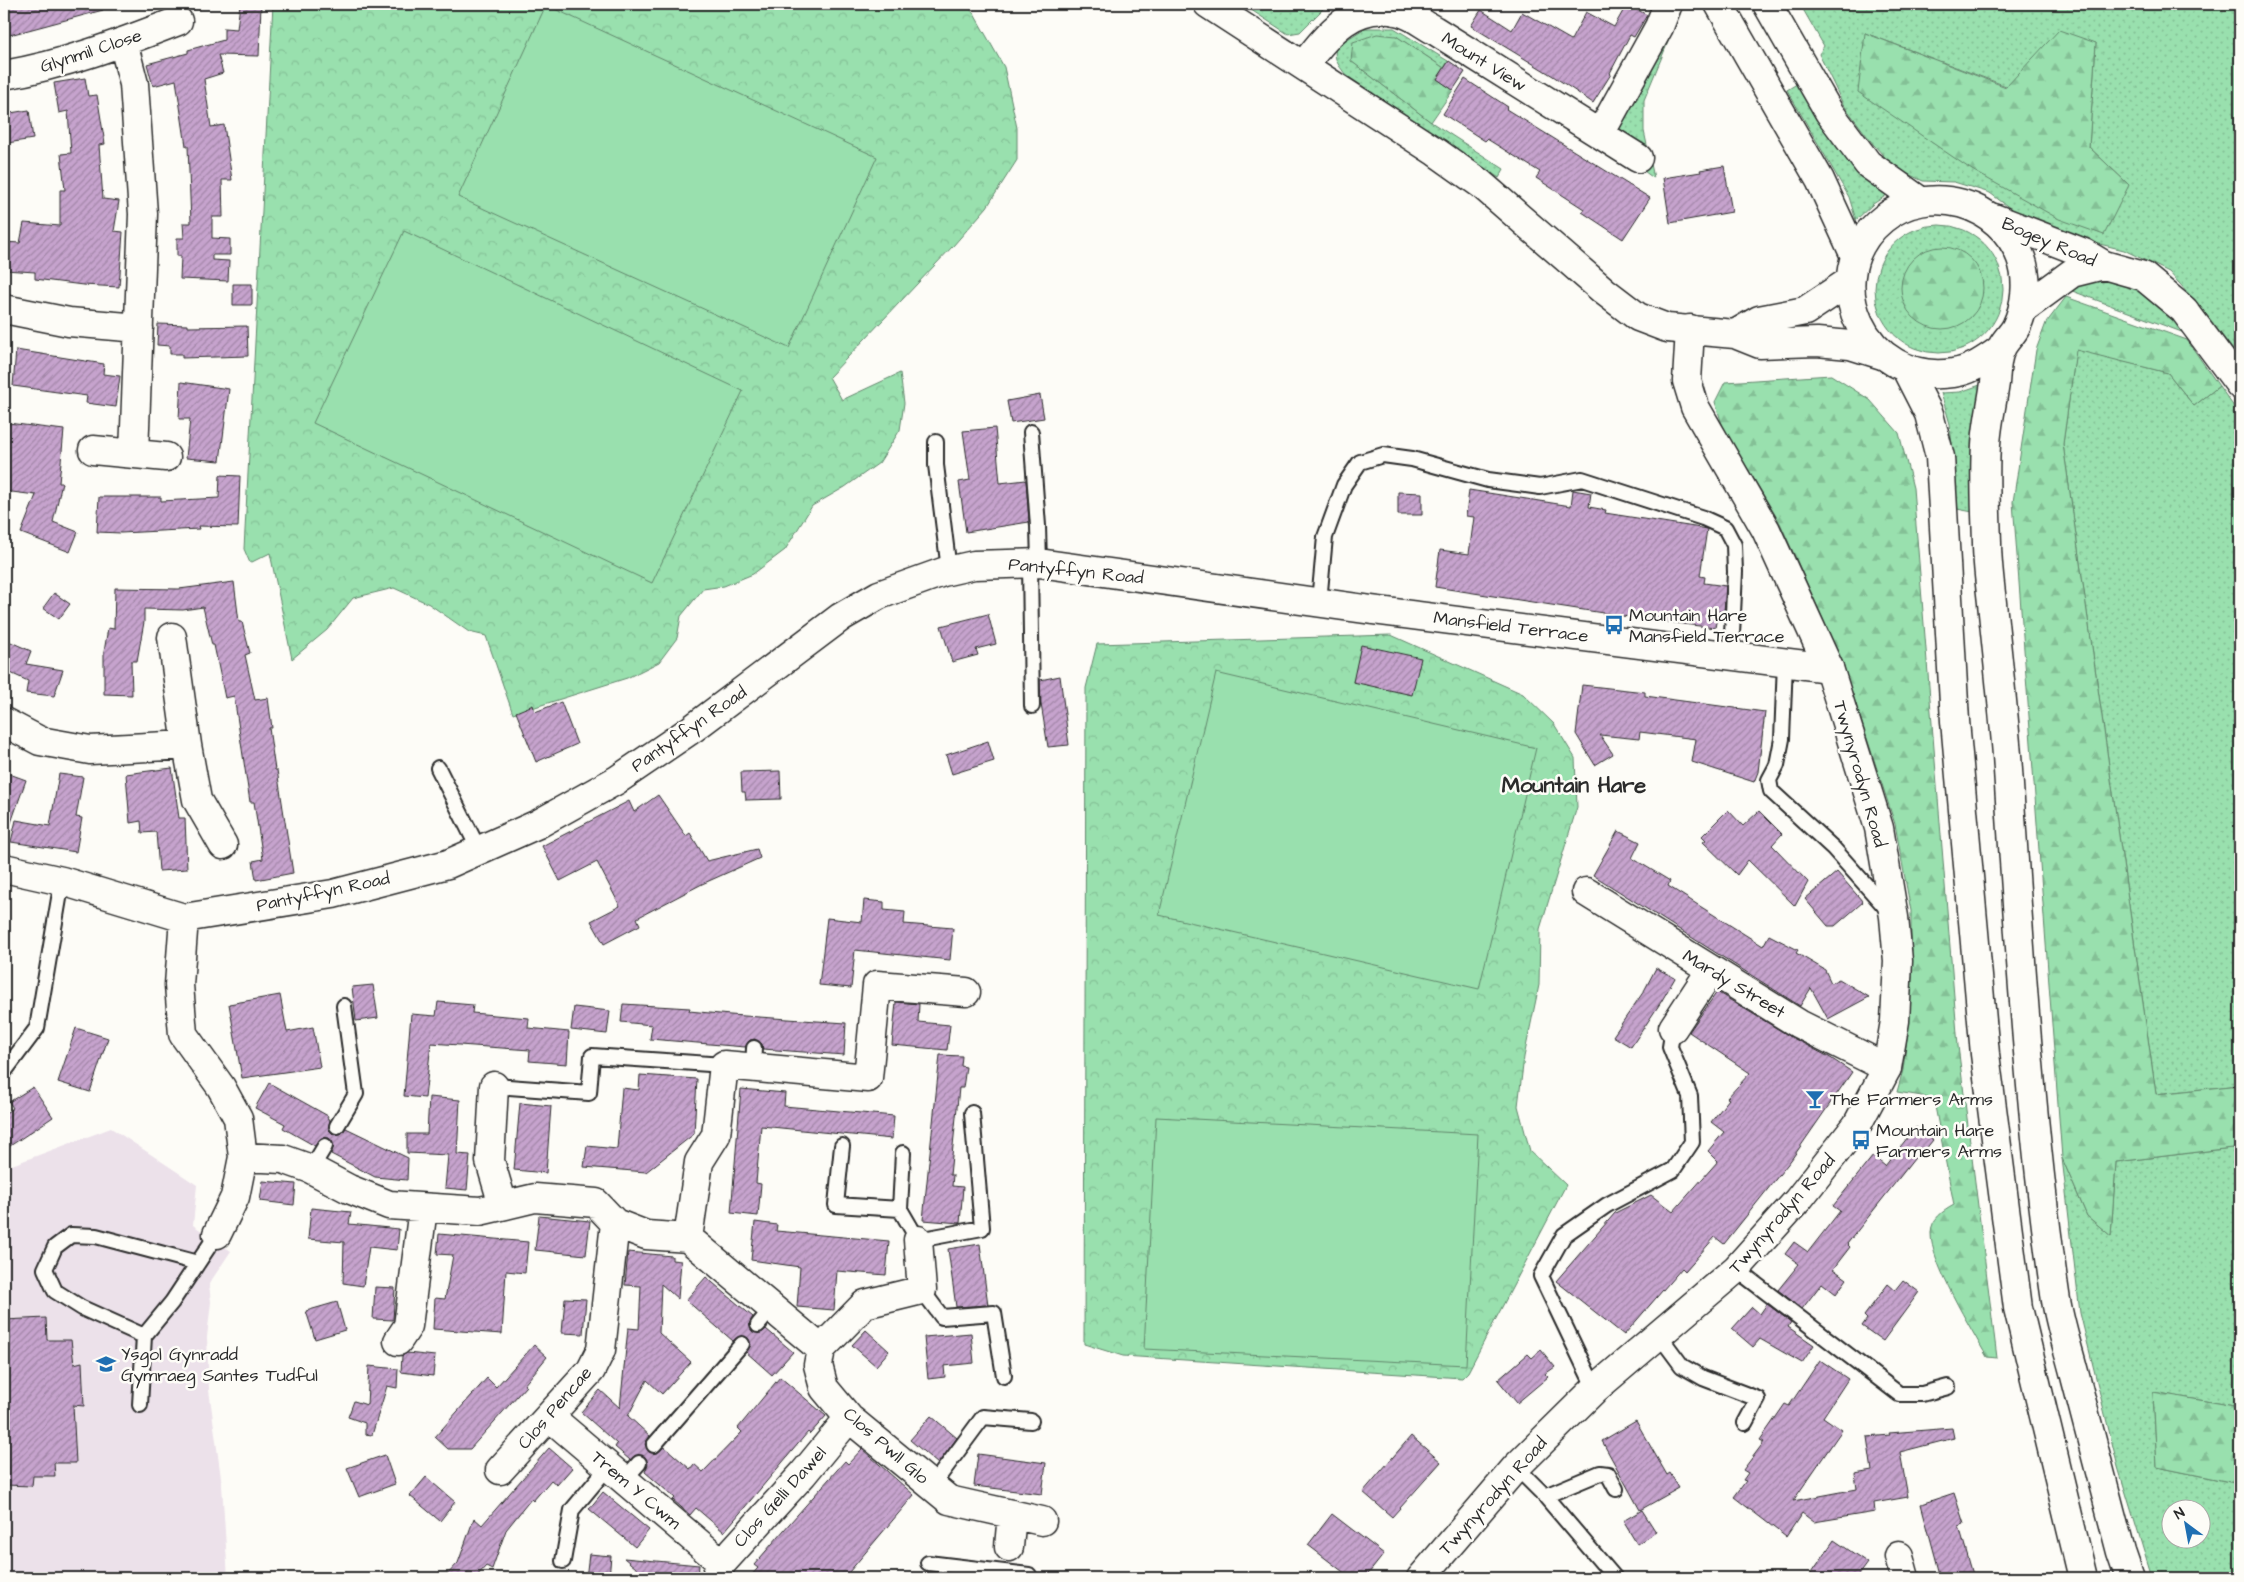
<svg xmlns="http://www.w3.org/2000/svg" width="2244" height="1582" viewBox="0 0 2244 1582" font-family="'Architects Daughter',sans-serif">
  <defs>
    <pattern id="grass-dots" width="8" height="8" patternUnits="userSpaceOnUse" patternTransform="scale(1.25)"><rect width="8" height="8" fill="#99e0ae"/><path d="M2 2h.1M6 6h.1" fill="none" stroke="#84c096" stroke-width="1.8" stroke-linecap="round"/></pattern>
    <pattern id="forest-firs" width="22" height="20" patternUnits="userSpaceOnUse" patternTransform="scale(1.25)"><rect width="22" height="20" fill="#99e0ae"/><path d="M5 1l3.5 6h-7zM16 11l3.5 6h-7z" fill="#84c096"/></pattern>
    <pattern id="park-crowns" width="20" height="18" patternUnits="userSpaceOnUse" patternTransform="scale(1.25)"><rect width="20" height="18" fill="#99e0ae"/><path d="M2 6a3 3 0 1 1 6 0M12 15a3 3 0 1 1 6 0" fill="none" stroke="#84c096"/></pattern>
    <pattern id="building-hatch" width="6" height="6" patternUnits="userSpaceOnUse" patternTransform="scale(1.25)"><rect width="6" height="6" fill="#c6a3cd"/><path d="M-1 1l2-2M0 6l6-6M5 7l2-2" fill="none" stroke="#a185a7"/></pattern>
  </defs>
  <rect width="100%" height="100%" fill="#fdfcf7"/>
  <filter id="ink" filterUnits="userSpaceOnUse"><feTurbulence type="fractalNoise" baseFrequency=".02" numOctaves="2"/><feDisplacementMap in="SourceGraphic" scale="10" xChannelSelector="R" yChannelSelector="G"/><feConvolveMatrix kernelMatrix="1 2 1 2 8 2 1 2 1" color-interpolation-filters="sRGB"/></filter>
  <g filter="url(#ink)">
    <path fill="#ece1ea" d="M111,1128L197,1185L193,1225L231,1251L209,1284L211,1302L207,1337L209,1390L222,1485L228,1578H4V1168Z"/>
    <path fill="url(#grass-dots)" stroke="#62866c" fill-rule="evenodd" d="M1242,4H1325V7L1300,32L1288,34Z
      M1800,4H2240V359L2199,305L2169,272L2124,250L2075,238L2023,218L1990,193L1954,182L1923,181L1895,168L1873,144L1843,104L1819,54L1824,46ZM1865,33L2006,86L2096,43L2089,147L2129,185Z
      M1673,16L1678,18L1644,100V131L1654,178C1633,166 1624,145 1616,123Z
      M1365,28H1394L1448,61L1444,68L1396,36L1351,61L1431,122L1504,169L1499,178L1346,75C1334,60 1332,55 1340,37L1346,40Z
      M1800,82L1860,173L1887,195L1873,204L1856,220L1849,197L1787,90Z
      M1875 289a64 64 0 1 1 128 0a64 64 0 1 1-128 0Z
      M2109,278L2136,287L2162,303L2187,334L2067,289L2080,282Z
      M2076,349L2168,373L2194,406L2219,386L2240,415V1085L2156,1094L2063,444Z
      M1983,384L1973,512L1957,509L1950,424L1941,393L1960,392Z
      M2240,1147V1407L2153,1392L2157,1467L2240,1484V1578H2152L2118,1467L2080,1313L2062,1158L2087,1216L2111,1236L2116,1162ZM2172,1510H2202V1540H2172Z"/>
    <path fill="url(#forest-firs)" stroke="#62866c" d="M2059,30L2096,43L2089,147L2129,185L2104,235L2059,219L1972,170L1858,92L1865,33L2006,87Z
      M1377,34L1396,36L1444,68L1437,79L1453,90L1431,122L1351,61L1353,42Z
      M1901 288a41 41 0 1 1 82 0a41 41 0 1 1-82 0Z
      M2066,297L2187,340L2219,386L2194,406L2168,373L2076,350L2063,444L2156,1094L2240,1085V1147L2116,1162L2111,1236L2087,1216L2062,1158L2013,502L2036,350L2046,323Z
      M1831,375L1870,400L1899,433L1913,488L1958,1046L1997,1358L1987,1357C1972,1330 1930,1262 1931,1233C1931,1219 1943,1211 1954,1205L1934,1101L1922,1096L1897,1092L1903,1070L1909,1021L1911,961V911L1895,824L1842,662L1780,523L1723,427L1715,402L1725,382Z
      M2153,1392L2240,1407V1484L2157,1467Z"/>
    <path fill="url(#park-crowns)" stroke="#62866c" d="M273,4H966L974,14L1004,67L1017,128V160L987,207L953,246L829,377L842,400L900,373L904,403L900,430L879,463L845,487L812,506L785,550L753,574L724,586L703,589L681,616L677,638L659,662L627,678L513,714L486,636L469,632L429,604L394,588L353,598L327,630L292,659L270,553L250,563L244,549Z
      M1391,635L1523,694L1554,724L1575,758L1577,807L1540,929L1539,985L1524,1057L1518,1106L1530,1151L1566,1185L1468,1372L1462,1378L1123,1356L1084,1344L1086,688L1097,644Z"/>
    <path fill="#99e0ae" stroke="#62866c" d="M546,5L877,157L789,348L458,197Z
      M404,231L743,391L652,583L313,423Z
      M1216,673L1536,748L1479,989L1159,915Z
      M1156,1117L1478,1134L1466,1365L1144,1349Z"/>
    <path fill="url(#building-hatch)" stroke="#2b2b2b" d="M4,4H102L103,10L6,36Z
      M240,4L261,5L259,56L218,55L223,73L204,79L211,127L224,125L232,180H222L223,217H212V238L230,239V255H212V260L229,261L228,281L180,279L181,256H177V238H184L183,223H191L188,146H186L176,80L153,86L147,64L188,53V50L224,40V28L237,29Z
      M1627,4L1647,15L1634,37L1630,35L1610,73L1611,74L1593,103L1553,76L1471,26L1481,10L1512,30L1522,12L1571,40L1586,12L1614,27Z
      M1449,61L1465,72L1453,90L1437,79Z
      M85,78L88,96L97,95L105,144L99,145L103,199L119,201L114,231L123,232L119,287L83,285L35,279V272L4,270V242L20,243L24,223L60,226V190H65L61,154L71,153L68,111L59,113L54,83Z
      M1465,79L1508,107L1506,109L1650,198L1623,239L1582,212L1584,209L1536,178L1540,172L1487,139L1485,141L1443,114Z
      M29,110L33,139L7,143L4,114Z
      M1724,166L1732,212L1670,223L1663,178L1701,172L1700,170Z
      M233,284H252V305H233Z
      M158,324L188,325V327L247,326L248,356L182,358V354H170V346L157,345Z
      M16,350L104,364L103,374L120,376L116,407L86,403L87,396L13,386Z
      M181,382L229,389L220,461L186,458L190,419H179Z
      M1040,395L1044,418L1011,423L1007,401Z
      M8,423L64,430L59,483H62L53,522L78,532L70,552L21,533L36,495L4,491V460Z
      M995,428L1000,483L1026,480L1029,522L966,532L959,482L970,480L963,431Z
      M220,475L240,476L238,527L198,526L199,529L121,533L97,532L99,497H161V501L219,498Z
      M1469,490L1571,506L1573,490L1591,493L1589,507L1606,510L1605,513L1707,529L1700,576L1705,577L1704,583L1726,586L1724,612L1718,611L1715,628L1629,617L1435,587L1440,550L1469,554L1474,517L1466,516Z
      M1398,492L1422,493V515H1398Z
      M234,582L239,622H242L250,653L245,655L255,700L268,698L272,728H269L275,770H277L293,873L256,880L253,861L263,859L254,802H250L234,696L225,698L214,645H212L203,607L183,610L144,609V622L137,661H131L132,695L104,694V652L108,628L114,629L115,588L179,589Z
      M54,593L70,604L59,619L43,608Z
      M988,614L996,644L976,649L978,655L952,662L941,626Z
      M4,639L31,651L26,664L63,670L54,696L26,693L28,681L4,670Z
      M1361,645L1421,658L1412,695L1353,682Z
      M1060,676L1069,745L1048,747L1041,704L1040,680Z
      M1582,685L1645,692V696L1765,712L1758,772L1754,782L1692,762L1696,739L1640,732L1639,739L1600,735L1613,754L1595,765L1576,734Z
      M561,702L577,744L536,762L516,712L533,705L535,712Z
      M988,741L994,761L952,774L946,755Z
      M172,768L179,818H185L187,869L159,871L156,832L142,833L141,821L130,823L126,774Z
      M780,771L781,799L746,800L745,792H742L741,772Z
      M4,772L26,780L7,834H4Z
      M59,774L83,777L76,817L82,818L76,852L11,842L16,820L50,826Z
      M658,795L686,836L690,833L707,861L757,849L760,858L702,884L637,918L640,925L604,944L591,921L620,906L597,862L560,881L542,846L629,801L634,812Z
      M1728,810L1743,826L1759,811L1782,834L1772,845L1808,882L1795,906L1748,860L1737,875L1703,842L1706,840L1702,836Z
      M1618,831L1640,842L1632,858L1670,881L1668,886L1763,946L1769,935L1798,950L1796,953L1825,970L1831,983L1839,979L1869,997L1828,1019L1811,988L1800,1006L1593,875Z
      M1837,872L1863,902L1835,926H1828L1805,899Z
      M864,900L884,902V910L905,912L904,924L953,928L950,960L855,950L851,988L819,985L827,918L862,922Z
      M1656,968L1675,978L1661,1002L1631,1047L1613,1036L1644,991Z
      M373,985L378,1018L356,1021L352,987Z
      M1717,992L1791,1037L1829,1057L1852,1072L1791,1160L1724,1244L1715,1237L1685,1271L1682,1268L1624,1335L1556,1281L1615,1213L1651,1195L1673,1212L1718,1161L1708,1151L1724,1132L1711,1122L1729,1099L1727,1098L1750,1073L1689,1032Z
      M280,995L287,1032L313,1027L320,1067L242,1078L229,1004Z
      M438,1002L473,1005L472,1013L529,1018L528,1028L569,1032L567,1064L529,1061L530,1050L431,1043L425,1098L404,1096L411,1014L436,1016Z
      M896,1002L919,1004L918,1022L950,1025L947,1050L892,1045Z
      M623,1004L690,1008L689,1011L730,1015L846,1023L844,1055L763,1049L762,1044L755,1039L750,1040L745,1047L650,1039L652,1025L621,1022Z
      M574,1007L610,1011L607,1034L571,1030Z
      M76,1028L108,1038L90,1092L58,1082Z
      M940,1055L962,1056L961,1066L966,1067L963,1088H959L950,1175H953L952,1186L963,1187L960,1223L923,1220Z
      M640,1075L697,1079L694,1134L646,1172L584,1167L587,1146L617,1149L622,1088L639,1090Z
      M269,1083L328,1116L327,1118L330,1120L329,1130L333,1134H341L346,1128L408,1158L407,1180L375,1177L331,1154L334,1146L329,1138H321L315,1146L283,1128L285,1124L255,1108Z
      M33,1087L53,1117L4,1150V1114L13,1108L9,1102Z
      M741,1089L785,1093L784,1106L894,1116L892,1139L761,1126L756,1183L761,1184L758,1216L731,1213Z
      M429,1097L460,1100L457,1154L470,1155L467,1190L445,1188L448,1155L407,1153V1134H427Z
      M520,1103L551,1106L546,1173L514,1170Z
      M1916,1127L1933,1140L1920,1156L1918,1154L1847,1244L1850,1247L1833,1269L1847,1279L1836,1294L1822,1283L1802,1309L1778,1290L1799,1264L1785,1254L1794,1242L1808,1252L1840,1211L1833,1206L1873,1156L1885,1166Z
      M263,1181L296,1184L294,1205L260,1201Z
      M311,1208L351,1212L349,1224L399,1229L397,1250L369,1247L363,1286L343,1283L344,1242L308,1239Z
      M539,1216L590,1221L586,1255L535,1250Z
      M755,1222L777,1225L776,1231L889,1241L886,1275L837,1271L834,1310L797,1307L800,1267L751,1260Z
      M439,1234L528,1242L525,1273L506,1271L502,1334L433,1329L435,1298L445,1299L453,1255L437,1254Z
      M980,1244L988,1305L956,1307L948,1249Z
      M628,1252L672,1256V1260L681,1261L678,1299L661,1284L659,1333L691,1362L662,1394L647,1380L628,1416L650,1436L645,1444L649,1452L656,1453L664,1447L666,1448L690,1469L694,1464L703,1472L742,1432L738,1428L780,1377L826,1416L810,1434L808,1432L724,1532L696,1508L690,1515L673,1500L675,1498L645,1472L648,1464L645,1457L637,1455L630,1460L615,1447L617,1444L581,1412L600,1390L620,1408L628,1328L639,1329L641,1286L625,1285Z
      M706,1277L753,1317L749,1324L752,1331L761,1333L766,1329L793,1352L772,1375L746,1352L751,1345L748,1338L740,1336L733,1341L686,1300Z
      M1903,1280L1919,1292L1883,1341L1862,1326L1867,1319L1864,1316L1888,1284L1895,1290Z
      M375,1287L395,1288L393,1320L373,1319Z
      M565,1298L586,1299L583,1334L562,1333Z
      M337,1302L345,1330L315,1339L306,1311Z
      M1767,1304L1791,1322L1788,1327L1814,1345L1802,1363L1760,1339L1753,1347L1732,1329L1752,1307L1760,1314Z
      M46,1318L47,1340H71L74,1364L82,1362L84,1406L73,1405L76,1463H54L55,1476H33L32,1486L5,1485L4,1320Z
      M866,1330L889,1351L876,1366L852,1345Z
      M971,1333L974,1363L944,1366L945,1377L928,1379L924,1337Z
      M534,1345L547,1357L533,1374L524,1385L526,1386L470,1449H448L435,1437L487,1378L496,1387Z
      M1541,1350L1555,1367L1545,1374L1548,1377L1517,1403L1498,1380L1528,1354L1532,1358Z
      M407,1353L435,1356L433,1376L401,1372L402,1356Z
      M1820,1360L1848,1379L1823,1417L1842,1430L1793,1501L1857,1489L1855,1474L1872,1471L1867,1437L1890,1435L1889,1433L1952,1428L1954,1438L1900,1452L1908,1497L1874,1503L1875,1512L1814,1522L1802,1513L1786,1537L1734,1497L1746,1481L1743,1480L1748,1473L1743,1470L1764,1442L1760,1440L1785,1404L1789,1406Z
      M369,1366L398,1369L397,1388L387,1386L372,1435L365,1434V1423L348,1417L354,1401L367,1405Z
      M931,1416L957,1438L938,1464L910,1440Z
      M1636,1421L1667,1475L1670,1473L1679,1488L1640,1510L1602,1441Z
      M1411,1436L1441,1462L1392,1517L1363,1492Z
      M549,1448L572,1468L557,1485L551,1480L533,1501L531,1499L506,1530L492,1569L486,1566L475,1578H444L458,1563L474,1518L482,1525Z
      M862,1449L914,1495L844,1578H749L758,1568L754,1565L790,1523L845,1461L848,1464Z
      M978,1454L1046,1463L1042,1494L974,1486Z
      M385,1455L395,1484L359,1497L347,1468Z
      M426,1477L455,1502L440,1521L410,1496Z
      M603,1492L649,1530L635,1547L589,1509Z
      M1954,1493L1964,1524L1959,1526L1974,1578H1941L1921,1504Z
      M1642,1510L1656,1532L1637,1544L1623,1521Z
      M1332,1514L1384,1554L1365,1578H1351L1308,1545Z
      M1834,1540L1868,1563L1857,1578H1808Z
      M589,1554L611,1556L609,1578H586Z
      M624,1558L699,1565L698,1578H648Z"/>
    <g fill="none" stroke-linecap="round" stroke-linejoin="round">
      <defs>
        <path id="lane" d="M1031,432L1038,526L1039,563
          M936,442V465L949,570
          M1030,563L1032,706
          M1319,602L1325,537L1344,485L1360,462L1383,455L1412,459L1488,480L1540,487L1582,479L1703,518L1725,528L1734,545L1735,572L1731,655
          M1785,662L1782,739L1777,765L1769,780L1771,791L1833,848L1888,910
          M438,768L479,850
          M753,1068L754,1048
          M4,1072L37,1028L62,881
          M494,1086L589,1093L592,1056L724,1065
          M337,1126L356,1094L344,1006
          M842,1146L836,1205L900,1209L918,1240L982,1228L972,1113
          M311,1169L325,1146
          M900,1209L903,1153
          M198,1263L96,1236L71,1235L55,1247L45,1269L55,1291L82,1308L144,1336L172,1302L217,1234
          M1736,1269L1899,1394H1922L1948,1387
          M922,1290L942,1317L994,1313L1004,1376
          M758,1325L772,1308
          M1659,1335L1682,1366L1703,1378L1758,1399L1745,1423
          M1595,1389L1541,1276L1564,1235L1607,1205L1673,1170L1692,1142L1690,1096L1670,1047L1673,1028
          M140,1405L144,1336
          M654,1445L742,1344
          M1516,1467L1545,1496L1615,1578
          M624,1480L639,1463
          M932,1486L983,1417L1031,1421
          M1545,1496L1600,1473L1608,1474L1616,1489
          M563,1561L572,1510L608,1467
          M928,1563L1029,1575"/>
        <path id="street" d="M123,42L134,84L143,214L134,454
          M1304,65C1328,33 1355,0 1400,12C1412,15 1423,24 1434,30L1638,158
          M4,75C64,65 121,43 178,21
          M1600,134L1659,27L1668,4
          M1994,218L2084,253L2104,265L2143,276L2184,310L2240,385
          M4,309L69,322L139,328
          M2023,309L2072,273L2104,265
          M93,450L166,457
          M4,722L40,741L90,750L187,745L172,637
          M187,745L197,800L223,845
          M4,868L62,881L184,918L333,894L448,864L538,824L617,780L692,729L841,617L879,595L943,572L974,565L1039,563L1372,610L1829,668
          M1586,892L1799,1024L1887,1068
          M184,918L179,985L183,1034L221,1087L238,1118L243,1157L283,1159L311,1169L349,1189L389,1205L480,1211L535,1198L596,1203L615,1223L646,1235L688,1238
          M1673,1028L1711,970
          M494,1086L490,1161L503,1205
          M217,1234L235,1197L243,1157
          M688,1238L699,1162L716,1135L724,1065L868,1078L877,985L966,992
          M688,1238L821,1349
          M398,1341L408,1326L423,1208
          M821,1349L818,1365L824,1388L849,1418L949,1500L1042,1521
          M821,1349L865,1304L922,1290L918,1240
          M550,1417L722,1563
          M500,1470L591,1370L601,1350L615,1223
          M1009,1547L1012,1514
          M1899,1556L1905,1578
          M715,1578L722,1563L803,1474L849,1418"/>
        <path id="secondary" d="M1421,1578L1516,1467L1595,1389L1736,1269L1798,1200L1857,1125L1887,1068L1895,1021L1898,961L1894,917L1879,828L1829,668L1766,530L1695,407L1687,381L1690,329"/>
        <path id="primary" d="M1208,4L1436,152L1481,184L1604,291L1638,317L1667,328L1735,334L1760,344L1817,342L1850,345L1882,355
          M1735,334L1759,320L1805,311L1850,281"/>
        <path id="highway" d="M1719,4L1820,180L1855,256
          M1767,4L1829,112L1868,164L1920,201
          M2000,350C1985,360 1971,371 1953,373C1865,387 1813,275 1883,219C1929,182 2001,202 2021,258C2029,280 2026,306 2016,327C2012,335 2004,341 2001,349C1996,358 1996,373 1995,383C1992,404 1987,425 1986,445C1984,477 1986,510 1987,543C1987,566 1991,590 1993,613C1998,660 2003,707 2007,755C2019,934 2029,1115 2055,1294C2059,1323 2069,1351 2076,1380C2091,1437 2106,1494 2121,1552L2130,1578
          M1906,369L1929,414L1940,457L1955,721L1985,1054L2018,1308L2083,1578"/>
      </defs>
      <use href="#lane" stroke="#2b2b2b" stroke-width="18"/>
      <use href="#street" stroke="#2b2b2b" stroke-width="31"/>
      <use href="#secondary" stroke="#2b2b2b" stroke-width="31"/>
      <use href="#primary" stroke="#2b2b2b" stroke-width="31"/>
      <use href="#highway" stroke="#2b2b2b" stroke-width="31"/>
      <use href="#lane" stroke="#fdfcf7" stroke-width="14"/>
      <use href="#street" stroke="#fdfcf7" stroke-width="28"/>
      <use href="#secondary" stroke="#fdfcf7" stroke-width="28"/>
      <use href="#primary" stroke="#fdfcf7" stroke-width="28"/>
      <use href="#highway" stroke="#fdfcf7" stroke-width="28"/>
    </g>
  </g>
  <defs>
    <symbol id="bus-bare" viewBox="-9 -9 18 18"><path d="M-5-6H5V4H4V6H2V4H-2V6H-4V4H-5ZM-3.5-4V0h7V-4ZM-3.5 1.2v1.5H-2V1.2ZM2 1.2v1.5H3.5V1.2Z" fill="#1f6fb2" stroke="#fdfcf7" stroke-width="2.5" paint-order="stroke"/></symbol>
    <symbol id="bar-bare" viewBox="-9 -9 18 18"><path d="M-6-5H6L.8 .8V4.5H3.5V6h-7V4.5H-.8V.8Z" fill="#1f6fb2" stroke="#fdfcf7" stroke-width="2.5" paint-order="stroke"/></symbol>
    <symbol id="school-bare" viewBox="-9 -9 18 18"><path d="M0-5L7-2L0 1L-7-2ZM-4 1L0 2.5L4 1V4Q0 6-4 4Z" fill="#1f6fb2" stroke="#fdfcf7" stroke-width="2.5" paint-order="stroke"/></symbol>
  </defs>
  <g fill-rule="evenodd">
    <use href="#bus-bare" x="1600" y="611" width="28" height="28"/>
    <use href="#bar-bare" x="1801" y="1085" width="28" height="28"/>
    <use href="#bus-bare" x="1847" y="1126" width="28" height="28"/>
    <use href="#school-bare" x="92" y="1350" width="28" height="28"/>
  </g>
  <g text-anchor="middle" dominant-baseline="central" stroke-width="5" stroke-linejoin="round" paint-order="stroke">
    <g font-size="18" fill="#2b2b2b" stroke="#fdfcf7">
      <text transform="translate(91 51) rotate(-18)">Glynmil Close</text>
      <text transform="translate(1484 62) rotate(32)">Mount View</text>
      <text transform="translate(2049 242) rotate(23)">Bogey Road</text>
      <text transform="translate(1076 571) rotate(6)">Pantyffyn Road</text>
      <text transform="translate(1511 627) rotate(7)">Mansfield Terrace</text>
      <text transform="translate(689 729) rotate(-35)">Pantyffyn Road</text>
      <text transform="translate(1860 774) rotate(74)">Twynyrodyn Road</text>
      <text transform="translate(323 892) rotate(-12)">Pantyffyn Road</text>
      <text transform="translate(1734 984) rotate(31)">Mardy Street</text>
      <text transform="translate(1782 1214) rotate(-49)">Twynyrodyn Road</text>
      <text transform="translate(555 1408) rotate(-49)">Clos Pencae</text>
      <text transform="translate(886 1446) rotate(41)">Clos Pwll Glo</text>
      <text transform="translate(636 1490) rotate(40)">Trem Y Cwm</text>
      <text transform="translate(1493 1496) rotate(-48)">Twynyrodyn Road</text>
      <text transform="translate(780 1497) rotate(-48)">Clos Gelli Dawel</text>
    </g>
    <g font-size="18" fill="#2b2b2b" stroke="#fdfcf7" text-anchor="start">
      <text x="1629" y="615">Mountain Hare<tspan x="1629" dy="21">Mansfield Terrace</tspan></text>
      <text x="1830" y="1099">The Farmers Arms</text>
      <text x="1876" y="1130">Mountain Hare<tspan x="1876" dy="21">Farmers Arms</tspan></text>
      <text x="121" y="1354">Ysgol Gynradd<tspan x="121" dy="21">Gymraeg Santes Tudful</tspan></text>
    </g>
    <g font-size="22" font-weight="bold" fill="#2b2b2b" stroke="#fdfcf7">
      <text x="1574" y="785">Mountain Hare</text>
    </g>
  </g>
  <rect width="2244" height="1582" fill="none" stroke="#fdfcf7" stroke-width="20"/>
  <rect x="10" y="10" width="2224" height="1562" fill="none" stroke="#2b2b2b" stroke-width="2" filter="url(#ink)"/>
  <g transform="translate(2186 1524) rotate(328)"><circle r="24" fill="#fdfcf7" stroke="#a9a8a5"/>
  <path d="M0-4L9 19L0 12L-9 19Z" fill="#1f6fb2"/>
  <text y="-8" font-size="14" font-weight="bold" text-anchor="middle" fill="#2b2b2b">N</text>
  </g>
</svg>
